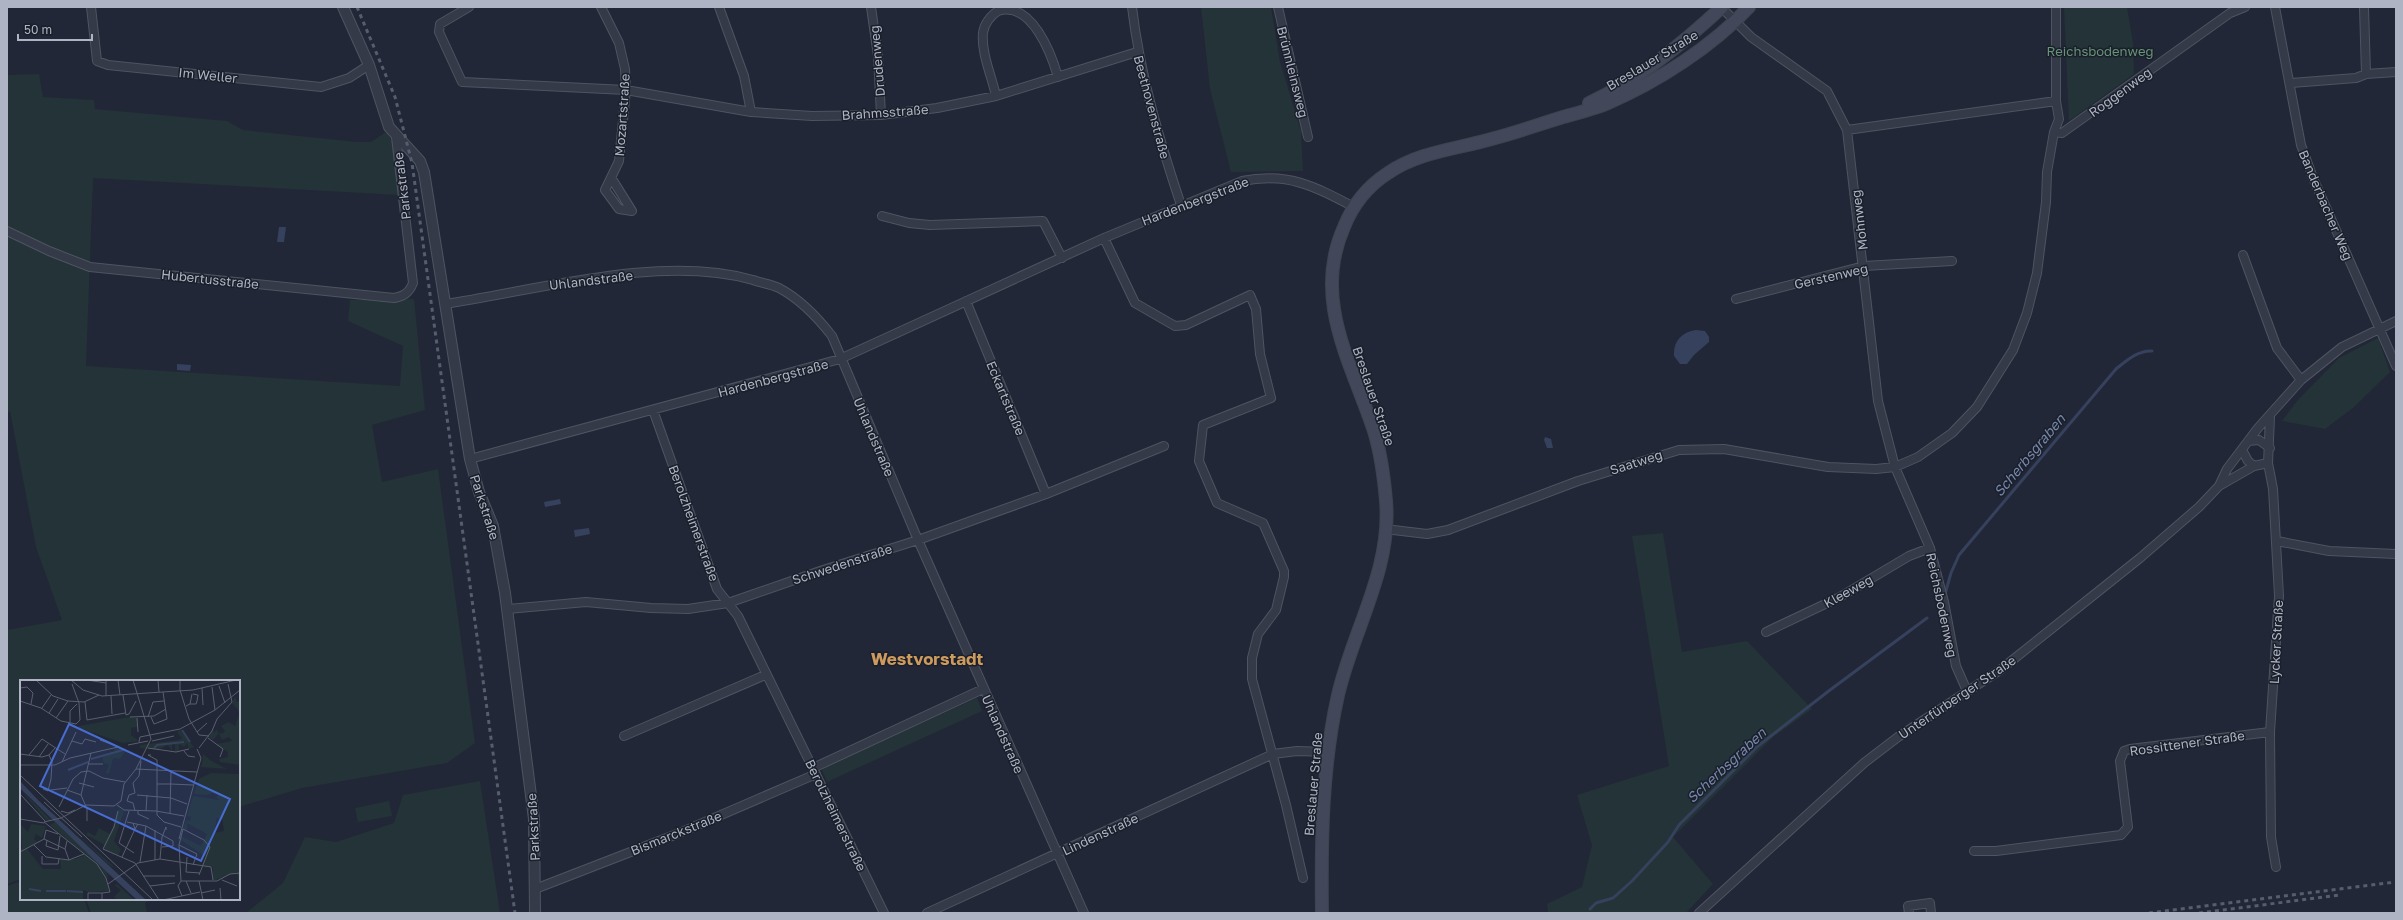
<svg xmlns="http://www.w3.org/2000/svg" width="2403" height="920" viewBox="0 0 2403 920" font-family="'Golos Text',sans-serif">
  <rect width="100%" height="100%" fill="#212736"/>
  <path fill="#233337" d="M1201,7H1271L1280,62L1301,131L1303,171L1231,172L1210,89Z
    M2064,7H2127L2133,43L2134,74L2069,121Z
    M39,74L43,97L94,100L95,109L227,121L243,130L357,142H371L386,132L395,145L399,195L93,178L86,366L400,386L403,346L348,321L350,300L414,299L425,410L372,425L382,482L438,469L475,743L447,763L302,788L239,807V681H21V879L7,884V630L62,620L36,547L10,411L7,413V75Z
    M2378,338L2390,372L2353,408L2325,429L2282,421L2297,401L2339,358Z
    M1663,533L1682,652L1747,641L1812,709L1773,737L1673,837L1713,884L1686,913H1548L1547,904L1582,887L1592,845L1577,795L1669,766L1632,536Z
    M977,698L982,711L827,782L821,768Z
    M480,781L500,913H246L283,883L305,837L336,842L394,823L403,795Z
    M389,801L392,816L358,822L355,808Z
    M21,881V899H84L89,913H7V886Z
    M86,899H152L145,903L147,913H91Z"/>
  <path fill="#35415d" d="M279,227H286L284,242H277Z
    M1696,330L1705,331L1709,337V342L1694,355L1687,364H1680L1674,356C1673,341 1682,332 1696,330Z
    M177,364L191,365L190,371L177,370Z
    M1545,437L1551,439L1553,448H1547L1544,440Z
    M560,499L561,504L545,507L544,502Z
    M589,528L590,534L575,537L574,530Z"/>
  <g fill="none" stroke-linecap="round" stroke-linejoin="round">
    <path stroke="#35415d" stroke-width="3" d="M1945,594L1951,573L1959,555L2116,369C2126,361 2138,350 2152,351
      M1590,909L1596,903L1613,898L1632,881L1668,842L1679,825L1758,746L1830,690L1927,618"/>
    <defs>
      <path id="minor" d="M91,7L97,61L108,65L321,87L349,78L369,65
        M469,7L440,24L439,32L462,82L626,90L751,112L812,116L881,115L937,108L996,96L1137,52
        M601,7L619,43L625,69L626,90L619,161L605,190L619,209L632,211L612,179
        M719,7L744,76L751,112
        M871,7L878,56L881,115
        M1132,7C1140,75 1159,139 1181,205
        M1278,7L1308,137
        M1721,7L1751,37L1827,91L1847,130L1878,401L1895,467L1930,548L1944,602L1956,666L1967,691
        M2275,7L2301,145L2313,178L2396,366
        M2364,7L2366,74
        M2291,83L2356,78L2366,74L2396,72
        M996,96C992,77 981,53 983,33C984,24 991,15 998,11C1032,0 1052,56 1058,77
        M1847,130L2056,101
        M2054,132L2062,133L2230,13L2245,7
        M882,216L909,223L930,225L1043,221L1062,258
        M7,231L49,251L90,267L394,298C404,296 409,293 413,283L396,137
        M1104,238L1135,303L1175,326L1186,325L1250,295L1256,309L1260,354L1271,398L1203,425L1199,461L1217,503L1263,523L1284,571V577L1276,610L1258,634L1252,658V679L1286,805L1303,878
        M2243,255L2277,348L2301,380
        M1736,299L1864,266L1952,261
        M966,301L1046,494
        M445,304C539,290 660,254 753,280C761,283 771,284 779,288C800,299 818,318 832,336L918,540L1084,913
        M653,410L717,589L738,616L884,913
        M2270,417L2268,463L2273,489L2279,596L2270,732L2271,837L2276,867
        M2248,441L2259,440L2270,448
        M2242,450L2248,461L2254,466
        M470,459L840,359L1104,238L1242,181C1288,172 1314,186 1354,207
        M2219,486L2254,466L2268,463
        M1385,529L1427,534L1448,530L1578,481L1679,450L1724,449L1828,467L1876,469L1895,467L1918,457L1952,433L1977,407L2013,350L2027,313L2037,273L2046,202L2047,172L2054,132L2059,119L2056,101V7
        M2277,541L2329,551L2396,554
        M507,609L586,602L651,608L688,609L728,603L823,570L918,540L1046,494L1164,446
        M1766,632L1840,597L1909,556L1930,548
        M624,736L765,675
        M813,768L983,689
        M1974,851H1996L2121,835L2128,827L2120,761L2124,751L2130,749L2270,732
        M535,889L677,834L816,774
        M927,913L1273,754L1297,751L1328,752
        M1699,913L1864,763L1898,737L2000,670L2140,558L2199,507L2219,486L2227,469L2258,428L2301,380L2342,347L2396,321
        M1909,913L1908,906L1930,903L1931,913"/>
      <path id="tertiary" d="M343,7L369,65L389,127L420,161L424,172L470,459L479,492L493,526L505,593L534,819L535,913"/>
      <path id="secondary" d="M1589,103C1639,79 1681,45 1722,7
        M1322,913C1321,839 1322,767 1338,695C1353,630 1392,569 1386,501C1384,477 1381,454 1374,431C1351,362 1312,299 1344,227C1353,204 1368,186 1388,173C1420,151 1459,149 1495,138C1518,132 1540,124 1563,117C1578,113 1594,109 1608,103C1657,82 1713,46 1749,7"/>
    </defs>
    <use href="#minor" stroke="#4e5461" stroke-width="10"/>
    <use href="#tertiary" stroke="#4e5461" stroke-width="12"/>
    <use href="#secondary" stroke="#3d4350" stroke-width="14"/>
    <use href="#minor" stroke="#343a47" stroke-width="8"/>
    <use href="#tertiary" stroke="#343a47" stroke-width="10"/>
    <use href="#secondary" stroke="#424859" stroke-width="12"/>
    <path stroke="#565d6e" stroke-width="3" stroke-dasharray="4 4" stroke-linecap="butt" d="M357,7L395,97L412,163L515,913
      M2149,913L2396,882
      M2199,913L2340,895"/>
  </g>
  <g text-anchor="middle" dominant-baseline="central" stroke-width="3" stroke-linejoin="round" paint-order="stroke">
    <g font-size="13" fill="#679376" stroke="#1a1f2b">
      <text x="2100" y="51">Reichsbodenweg</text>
    </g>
    <g font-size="13" fill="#aeb4c3" stroke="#1a1f2b">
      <text transform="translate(1652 60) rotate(-31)">Breslauer Straße</text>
      <text transform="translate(877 61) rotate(-95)">Drudenweg</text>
      <text transform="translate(1293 72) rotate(76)">Brünnleinsweg</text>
      <text transform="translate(208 75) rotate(6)">Im Weller</text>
      <text transform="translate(2120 92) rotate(-36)">Roggenweg</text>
      <text transform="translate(1152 107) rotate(75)">Beethovenstraße</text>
      <text transform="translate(885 112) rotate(-4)">Brahmsstraße</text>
      <text transform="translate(622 115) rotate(-86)">Mozartstraße</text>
      <text transform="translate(402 186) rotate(-97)">Parkstraße</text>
      <text transform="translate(1195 201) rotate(-21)">Hardenbergstraße</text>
      <text transform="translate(2326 205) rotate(67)">Banderbacher Weg</text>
      <text transform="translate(1859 220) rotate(-97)">Mohnweg</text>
      <text transform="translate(1831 276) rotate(-13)">Gerstenweg</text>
      <text transform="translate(210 279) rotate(6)">Hubertusstraße</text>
      <text transform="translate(591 280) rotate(-7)">Uhlandstraße</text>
      <text transform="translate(773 378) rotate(-15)">Hardenbergstraße</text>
      <text transform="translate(1374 396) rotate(71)">Breslauer Straße</text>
      <text transform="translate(1006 398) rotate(67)">Eckartstraße</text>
      <text transform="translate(874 437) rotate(67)">Uhlandstraße</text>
      <text transform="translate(1636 462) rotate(-18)">Saatweg</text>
      <text transform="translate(485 507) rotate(72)">Parkstraße</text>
      <text transform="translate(694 523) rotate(70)">Berolzheimerstraße</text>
      <text transform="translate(842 564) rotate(-18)">Schwedenstraße</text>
      <text transform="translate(1848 591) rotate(-29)">Kleeweg</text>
      <text transform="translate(1942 605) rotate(78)">Reichsbodenweg</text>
      <text transform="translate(2276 642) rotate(-87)">Lycker Straße</text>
      <text transform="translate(1957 697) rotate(-34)">Unterfürberger Straße</text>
      <text transform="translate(1003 734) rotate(66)">Uhlandstraße</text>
      <text transform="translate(2187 743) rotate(-8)">Rossittener Straße</text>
      <text transform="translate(1313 784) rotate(-85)">Breslauer Straße</text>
      <text transform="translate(836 815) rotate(64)">Berolzheimerstraße</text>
      <text transform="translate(533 827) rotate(-93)">Parkstraße</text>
      <text transform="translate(676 833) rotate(-22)">Bismarckstraße</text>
      <text transform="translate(1100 834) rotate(-25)">Lindenstraße</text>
    </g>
    <g font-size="14" font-style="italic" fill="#7788ab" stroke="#1a1f2b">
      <text transform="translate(2029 455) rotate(-50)">Scherbsgraben</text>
      <text transform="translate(1726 765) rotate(-43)">Scherbsgraben</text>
    </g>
    <g font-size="17" font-weight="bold" fill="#ce9b5e" stroke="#1a1f2b">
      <text x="927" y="658">Westvorstadt</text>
    </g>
  </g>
  <g transform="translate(20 680)">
    <rect width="220" height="220" fill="#212736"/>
    <path d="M215,16L217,22L220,20V85L200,82L199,79L208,77V72L195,64L209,62L212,60L209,57L202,60L199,53L193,60L189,57L193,49L194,53L197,49L198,53H201L202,54L205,51L201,46L209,42L215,46L219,35L218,30L212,23ZM109,37L117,38L118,47L111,48V55L119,61L103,63L58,48L59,46ZM160,50L174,67L169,69L167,63L164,67L159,64V71H155V64L152,65V71L148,65L137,70L120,68V65L159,60L162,58L157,52ZM97,67L106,70L100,79L93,78L89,94L86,93L89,85L84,83L82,77L95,73L94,68ZM183,74L190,80L207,89L180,87L182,85ZM191,93L220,94V220L217,192L193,201V187L182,186L186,177L161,160V156L181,166L187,154L167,143V150L163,148L166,140L170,141L171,137L167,136L173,116L199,120L196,117L200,114L196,112L187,115L174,114L179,99ZM197,138L202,139L204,151L194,153ZM0,109L31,140H26ZM99,129L104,131L94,161L101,170L98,175L84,169L85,165L66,155L68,152L75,156L79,148L90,154ZM35,142L87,191L89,200L78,185L30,145ZM0,144L8,152L11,144L26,146L22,158L16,154L14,159L17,162L7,169L23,189H41L40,180L56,179L65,175L78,186L85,197L89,211L68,212L63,210V220H0V169L2,168ZM52,149L71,166L96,189L87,183ZM97,204L114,220H98L94,217L101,210L94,205Z" fill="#233337" fill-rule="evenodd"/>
    <path d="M0,101L19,121L126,220H117L90,195L5,113L0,108Z" fill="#35415d"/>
    <path fill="none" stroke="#35415d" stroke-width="2" d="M162,50L170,62M134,68L137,65L164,62M71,79L103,70M48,90L68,82M9,209L21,211M26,211H46M47,211L63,212"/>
    <path fill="none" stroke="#595f6e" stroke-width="1" d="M16,0L33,16L48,21L64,22L79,15M51,0L63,10L82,16L173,10L216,0M67,0L86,3M98,0L100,15M138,0L139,12M160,0V10L169,39L179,55L189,56M199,6L205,23M192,7L195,30M0,8L7,7L13,13L11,24M182,8L183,25M103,15L106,35L109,34L116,21M86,16V0M91,16L92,34M0,21L21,28L41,41L56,44L60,40L59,23L52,4M65,22L67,40L105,33M170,24H176L177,21L178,15L173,14M166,26L170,24L172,14M22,28L31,15M29,33L38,19M110,37L134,36L146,29M128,37L133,22L144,21M131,37L134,44L147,39L143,12M36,38L48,21M117,38L118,52M50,43V31L57,24M177,52L187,43M188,58L203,69L200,77M82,60H80L96,66M52,61L62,64L65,59L76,62M132,61L154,56M119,62L120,57L160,49L195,30L220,10M108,65L128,61M128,68L156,72L169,69M179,68L192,51L197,39L212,22L208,4M164,71L168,76L175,77M0,74L22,77L29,75L35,68M9,75L22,59L45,74M131,75H128L137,80V135L144,142L161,147M19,77L28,64M42,82L56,52M69,84H83M0,85H35L50,78L98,67L121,78M116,89L177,92M69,91L83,98L105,102M0,95L133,220M59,103L74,107M137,104H151M151,104L173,105M23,109L28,111L31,99L32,82L29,75M31,110L47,108M47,110L61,115M0,114L25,141M117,115L151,118L167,124M24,122L62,157M97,125L104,130L136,131L164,136M39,127L53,99L61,92L69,91M41,131L48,133L55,130M98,131L94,147L83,169L115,183L139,220M109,131L99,163L114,173M115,131L113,123L107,121L109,115L115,113L113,103L119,96L121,81M118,131V134L129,139M126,131L127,115M150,133L151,91M0,139L24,143M67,141V129L61,115L71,73M24,142L41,138L66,125L94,126L101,121L104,104L116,89L131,59L113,0M24,142L77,184L86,198L90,212M107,142L126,146L153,161V166L142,167M113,143L115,149L118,144M135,150V180M24,159L45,169M159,159L181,78L177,69M27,160L26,166L38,170L40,156M47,161L45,169L49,180M14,165L26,177L49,180L64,174M159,165L177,174L173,185M0,172L24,159L26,150L38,154M22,176V184H38L39,179M102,177L115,149M167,177L166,192L180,193M140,179L142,157L146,147V150M120,182L126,146M123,196H155M202,200L217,206M161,201L159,165L163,149L184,160L190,167L179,195M161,201H179M161,201L158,206L162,216M166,201L171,213M88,204L118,183L140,179L191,187L193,200M130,206L155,203M200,208L201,220M181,213L195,210M68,220V213H82M82,220V213L90,212M143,220L180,212M183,220L179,201H197L210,194L220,193"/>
    <path fill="#486dd2" fill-opacity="0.15" stroke="#486dd2" stroke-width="2" d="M49,44L210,119L181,181L20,106Z"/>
    <rect width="220" height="220" fill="none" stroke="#aeb4c3" stroke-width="2"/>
  </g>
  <rect width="2403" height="920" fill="none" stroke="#aeb4c3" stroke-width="16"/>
  <path d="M18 34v6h74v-6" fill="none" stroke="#aeb4c3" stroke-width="2"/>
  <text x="24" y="34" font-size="12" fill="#aeb4c3" stroke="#1a1f2b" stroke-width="3" paint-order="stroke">50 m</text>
</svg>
